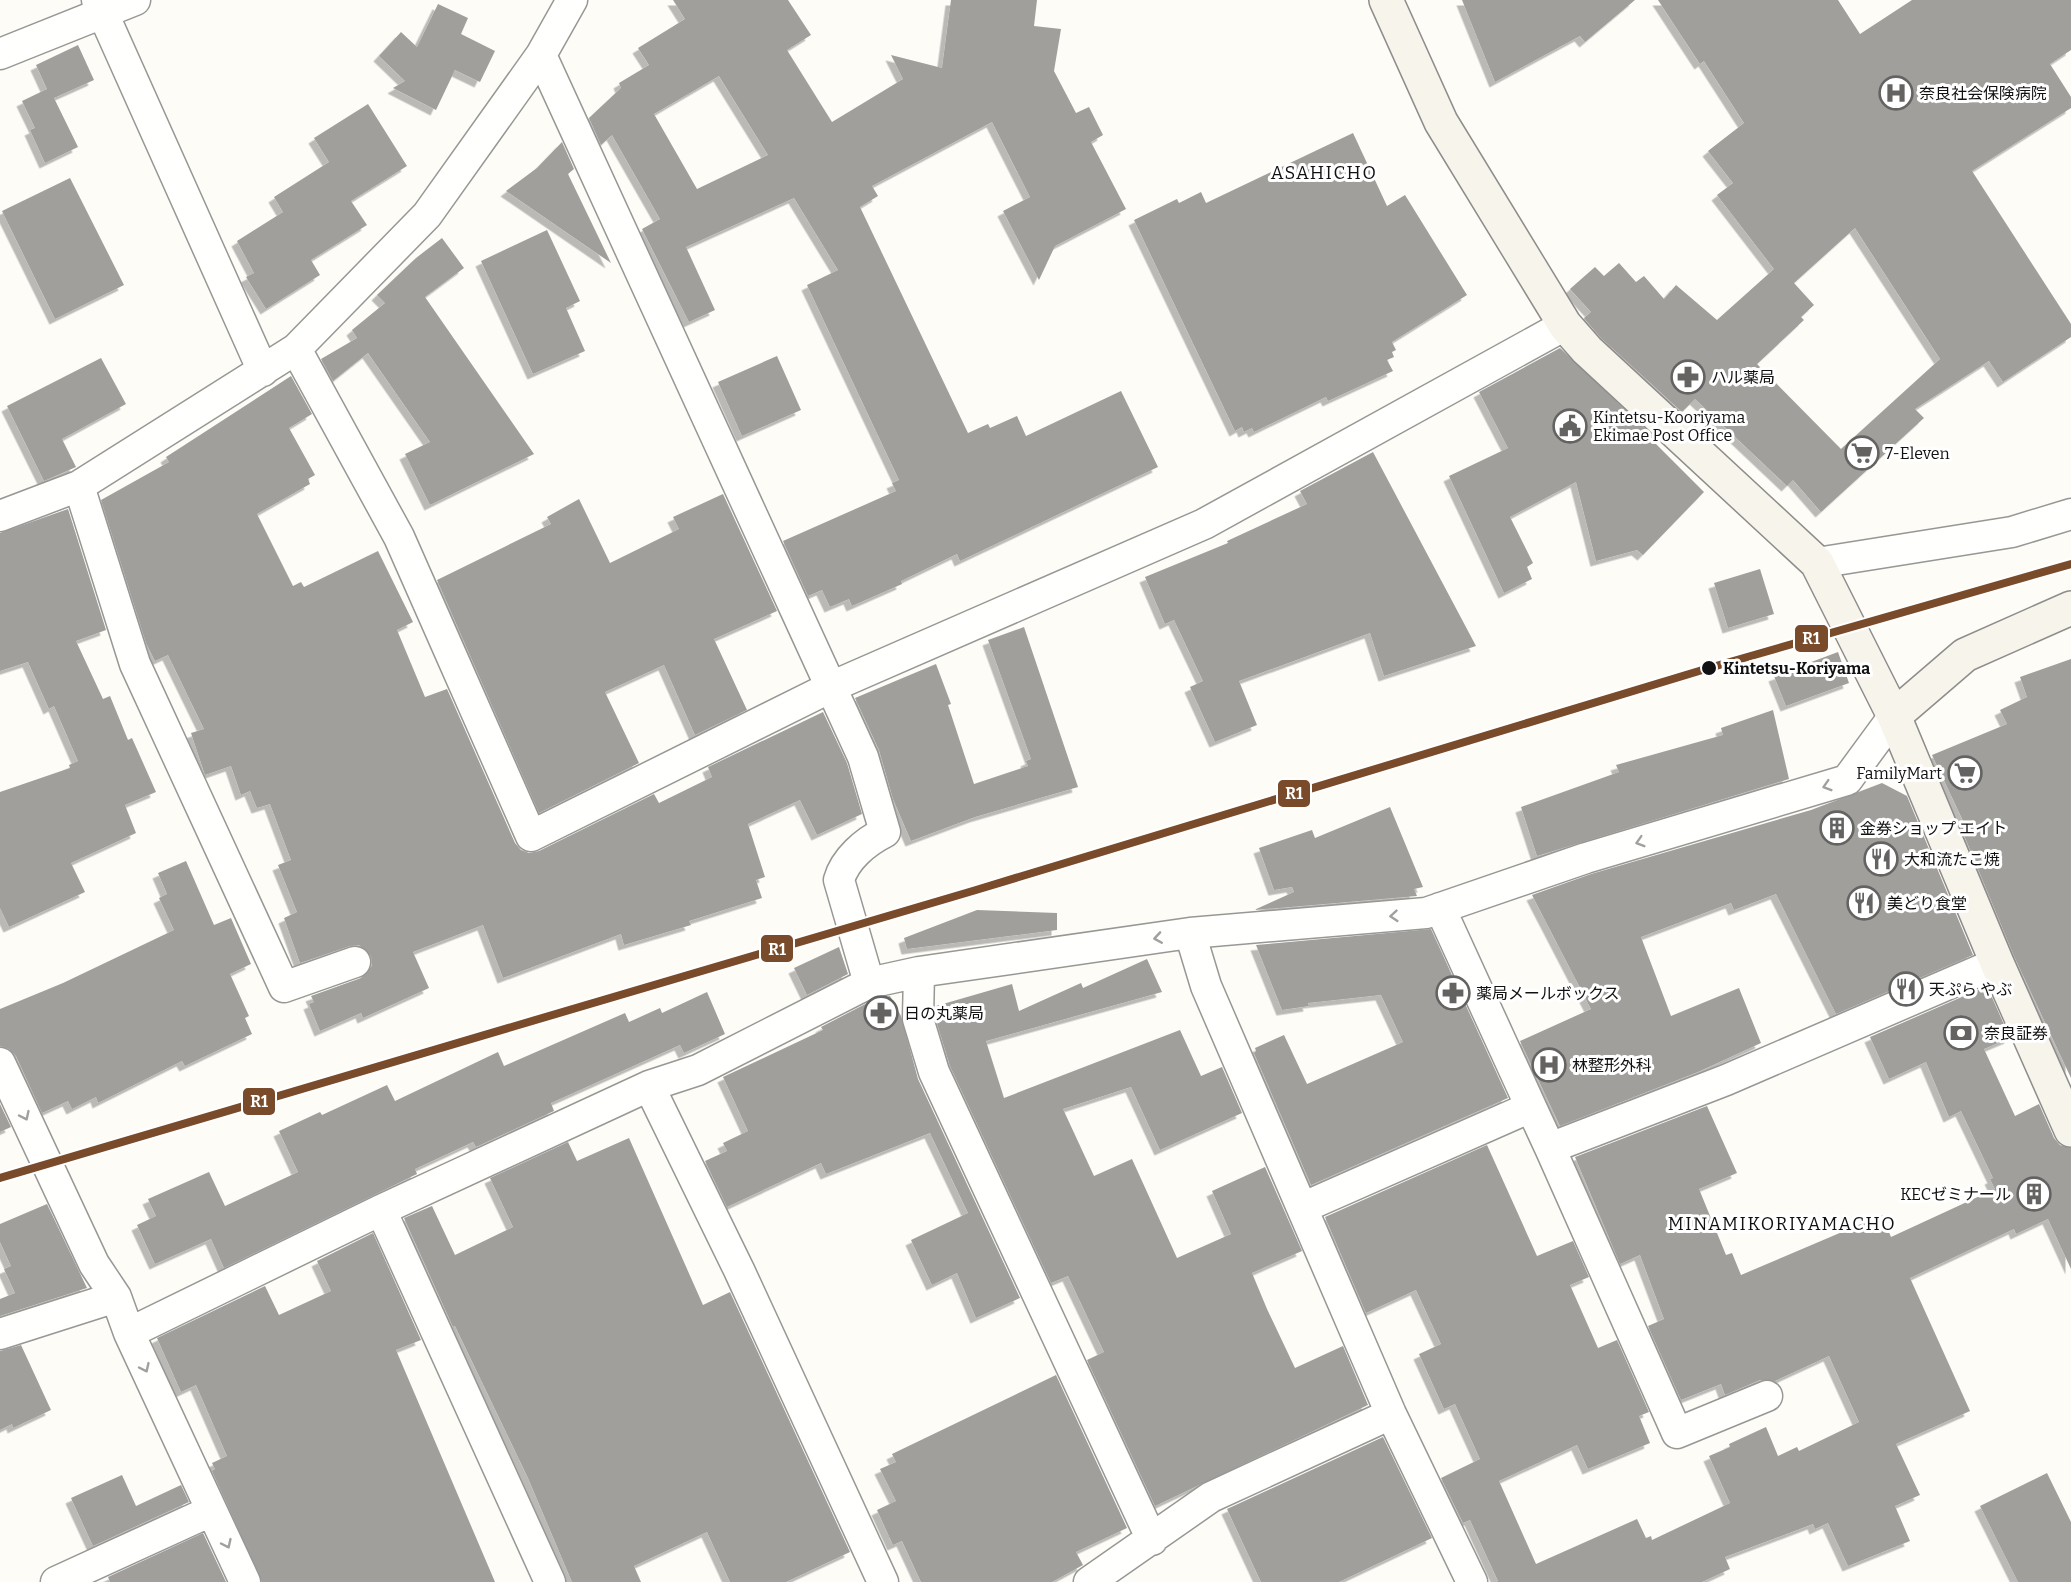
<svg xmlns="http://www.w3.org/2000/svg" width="2071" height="1582" viewBox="0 0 2071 1582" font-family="Bitter,'Noto Sans JP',serif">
  <defs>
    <filter id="shadow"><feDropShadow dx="-5.5" dy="5.5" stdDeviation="0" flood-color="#0004"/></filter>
  </defs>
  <rect width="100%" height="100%" fill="#fdfcf7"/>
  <path fill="#a19f9c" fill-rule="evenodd" filter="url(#shadow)" d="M673,0H788L811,35L787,50L832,122L903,79L891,55L942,68L951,0H1037L1034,26L1061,29L1054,71L1076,113L1089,107L1103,135L1091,142L1126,209L1055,246L1039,280L1003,211L1030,197L992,122L872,186L878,196L860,207L968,433L988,424L990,428L1017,416L1026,436L1121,391L1158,467L960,561L957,554L901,581L902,584L852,606L849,599L830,607L822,590L808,596L783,541L896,491L892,483L899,480L807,285L838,270L794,198L686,247L715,310L689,322L642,229L660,219L612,135L601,145L589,118L621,88L619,83L649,65L638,48L685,19ZM719,76L768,155L697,189L654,114Z
    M1462,0H1635L1585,42L1580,36L1495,82Z
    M1658,0H1838L1860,34L1912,0H2071V50L2050,64L2071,97V108L1972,171L2071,324V337L2003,382L1989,361L1915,409L1924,418L1821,512L1793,480L1787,486L1695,399L1682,412L1600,337L1584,318L1591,312L1570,289L1595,267L1604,276L1619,263L1636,282L1644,276L1664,299L1676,285L1717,320L1774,269L1717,195L1733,183L1708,151L1744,123L1704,61L1700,64ZM1855,228L1940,359L1841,449L1757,364L1804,320L1801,317L1814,305L1794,283Z
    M438,4L468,18L461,34L495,51L480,82L455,70L436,110L393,88L405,81L379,56L401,32L417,47Z
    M78,45L94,80L54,98L78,147L45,163L30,130L35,128L22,101L47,89L36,65Z
    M368,104L407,166L351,201L367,225L311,260L320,275L266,309L246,277L254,273L237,241L283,212L274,197L329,162L314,138Z
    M1353,133L1387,206L1405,195L1467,295L1392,342L1396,350L1392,352L1394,357L1387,360L1393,371L1328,401L1326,397L1254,432L1252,428L1244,432L1242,427L1235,431L1134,220L1177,199L1179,203L1201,192L1206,203Z
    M562,142L574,169L568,174L611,263L506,191L537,168Z
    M70,178L124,285L55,319L2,211Z
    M547,230L580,301L566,308L585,351L533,374L481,261Z
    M442,238L464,268L425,297L534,454L430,505L405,454L430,442L368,353L333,381L321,359L357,338L352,330L385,303L377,295L416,258Z
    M1560,348L1655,438L1653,441L1704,492L1643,555L1637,550L1596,561L1576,482L1510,517L1533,563L1527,567L1532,579L1504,593L1449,476L1508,448L1479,392Z
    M777,356L801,410L742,436L718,382Z
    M101,358L126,404L62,439L76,467L44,481L7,406Z
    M291,376L312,414L289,428L315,475L308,479L310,484L257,514L293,586L301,582L304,587L378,551L413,622L397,630L425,697L447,689L515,843L521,850L529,853L539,851L654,794L659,803L712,777L708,767L823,712L847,763L862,814L817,835L800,800L748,824L765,877L756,880L762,898L689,921L691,925L624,945L621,934L503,978L483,925L413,952L429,988L363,1018L361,1013L320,1031L309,1004L314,1002L311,996L361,978L372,966L371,956L359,945L350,946L300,963L284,918L297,912L278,865L291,860L270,804L257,808L250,791L241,795L231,766L205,775L191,733L204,729L168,655L155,661L146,643L101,500L169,462L166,457Z
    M1373,452L1476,646L1384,676L1370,633L1239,681L1257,725L1215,742L1190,687L1203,681L1174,620L1165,624L1145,577L1228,543L1227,541L1307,504L1300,491Z
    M723,494L777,611L714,639L747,710L695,735L664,665L605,692L639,763L539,813L437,580L551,524L547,517L579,499L610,563L679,529L673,517Z
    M68,509L106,630L76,641L103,699L110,696L128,740L132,738L156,792L125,805L136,833L71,863L85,892L9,927L0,908V792L70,768L69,765L78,761L54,706L49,709L28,662L0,671V533Z
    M1760,569L1774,614L1728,628L1714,583Z
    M1024,627L1078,787L975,817L911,841L893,799L879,750L855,698L936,664L951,704L948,705L974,784L1028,766L1026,761L1031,759L988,640Z
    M1838,652L1849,683L1786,706L1774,676Z
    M2071,659V1078L2014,956L1959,823L1966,827L1932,755L2007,724L2000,710L2027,697L2020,677Z
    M1773,710L1789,779L1537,856L1521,807L1619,772L1616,765L1723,735L1721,728Z
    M1882,783L1907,796L1973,955L1836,1014L1776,894L1734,910L1731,903L1641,937L1671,1016L1739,988L1761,1043L1698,1072L1560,1126L1520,1041L1591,1009L1532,895L1591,874L1811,810Z
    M1390,807L1423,887L1414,889L1417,896L1254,910L1294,892L1292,887L1274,890L1259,848L1312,830L1315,838Z
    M186,861L214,925L231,918L251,964L230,974L249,1016L245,1018L252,1034L185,1066L182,1061L98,1103L96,1097L72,1109L68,1101L42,1113L16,1056L9,1049L0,1046V1009L63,983L174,930L159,898L167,894L158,873Z
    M977,910L1057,913V930L907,949L904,938Z
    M1431,929L1508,1098L1311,1185L1254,1053L1256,1051L1255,1048L1284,1035L1307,1084L1403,1042L1381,995L1308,1003L1309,1006L1282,1010L1256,945Z
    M839,947L848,974L807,995L794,968Z
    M1147,959L1162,992L986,1041L1004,1098L1180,1030L1201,1076L1222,1067L1242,1113L1160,1150L1131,1087L1063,1109L1094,1176L1132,1159L1177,1258L1231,1234L1212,1191L1265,1167L1302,1251L1252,1273L1267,1309L1295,1368L1343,1346L1368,1405L1155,1506L1087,1360L1104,1352L1068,1276L1051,1283L950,1066L935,1017L936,1006L1012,984L1019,1011L1081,983L1083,988Z
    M1987,986L2010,1038L1984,1049L2015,1116L2039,1104L2054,1138L2060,1145L2071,1148V1269L2048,1219L2016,1234L2014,1229L1910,1278L1970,1411L1896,1444L1920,1495L1895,1506L1910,1541L1848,1566L1828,1523L1815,1529L1813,1524L1725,1557L1730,1569L1702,1582H1496L1498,1581L1470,1520L1463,1523L1441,1478L1480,1459L1455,1404L1444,1409L1419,1354L1441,1344L1416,1290L1366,1313L1325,1217L1487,1145L1537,1256L1573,1241L1589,1277L1570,1285L1598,1348L1617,1340L1649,1412L1639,1416L1650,1443L1588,1469L1577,1445L1499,1481L1536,1564L1637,1519L1646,1538L1651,1536L1652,1540L1730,1503L1709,1456L1730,1447L1729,1444L1766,1427L1778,1456L1797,1447L1799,1451L1859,1422L1829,1356L1775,1381L1760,1380L1725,1395L1721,1384L1681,1400L1648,1326L1664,1319L1640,1255L1620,1264L1575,1157L1707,1106L1737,1173L1699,1189L1726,1255L1732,1253L1741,1275L1882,1215L1891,1237L1995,1189L1990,1179L1993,1178L1961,1111L1949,1117L1926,1062L1889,1079L1870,1037Z
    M707,992L725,1034L684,1053L680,1045L551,1103L554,1111L476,1147L473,1142L415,1169L417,1174L224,1268L211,1239L155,1264L137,1225L156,1216L148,1199L209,1172L225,1206L298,1172L279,1131L320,1112L322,1115L387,1085L395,1101L498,1052L504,1066L625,1013L629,1022L660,1008L662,1013Z
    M890,996L901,1016L918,1079L1020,1298L976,1318L957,1273L932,1285L911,1240L968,1213L930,1133L826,1174L821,1163L727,1207L705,1161L727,1151L723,1143L748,1131L723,1077L823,1030L821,1027L875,999Z
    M0,1104L11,1127L0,1132Z
    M629,1138L703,1305L730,1292L850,1552L786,1582H730L707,1532L634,1566L641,1582H572L528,1478L455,1326L453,1327L404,1218L432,1206L455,1255L513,1227L490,1178L568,1142L577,1161Z
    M47,1204L87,1288L0,1316V1299L15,1293L4,1269L11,1266L0,1242V1224Z
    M373,1233L421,1340L396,1350L495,1582H262L212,1471L215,1469L212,1463L227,1456L196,1385L181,1392L157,1338L265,1286L279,1315L331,1291L317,1261Z
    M21,1345L51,1410L13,1428L12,1424L0,1430V1351Z
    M1056,1375L1127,1528L1076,1552L1083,1565L1052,1582H921L902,1541L893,1545L877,1510L896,1501L880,1469L896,1462L892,1454Z
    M1383,1437L1432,1538L1339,1582H1261L1227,1509Z
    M2047,1473L2071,1522V1582H2018L1980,1506Z
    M122,1475L136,1506L181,1485L189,1502L93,1546L71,1498Z
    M203,1533L226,1582H110L108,1577Z"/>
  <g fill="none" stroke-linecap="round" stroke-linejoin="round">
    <defs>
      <path id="street" d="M97,0L263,371
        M0,54L135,0
        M541,55L863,757L885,832C865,842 845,859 839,880L869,983
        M296,349L399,537L531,836L833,686L1204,524L1565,325
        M79,486L135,664L284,987L355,962
        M0,516L79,486L296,349L427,215L541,55L572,0
        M1817,563L2012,532L2071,514
        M1440,908L1531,1107
        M1190,933L1206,986L1391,1414L1472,1582
        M919,972L918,1019L934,1072L1152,1540
        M0,1063L94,1264L116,1297L129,1333L245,1582
        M649,1086L739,1270L883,1582
        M1550,1148L1677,1433L1767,1396
        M1302,1208L1531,1107L1550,1148L1726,1080L1997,963
        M381,1210L550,1582
        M129,1333L381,1210L649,1086L698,1070L869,983L919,972L1190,933L1426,913L1586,858L1847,780L1894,716
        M0,1334L116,1297
        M56,1582L211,1511
        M1089,1582L1211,1497L1391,1414"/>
      <path id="secondary" d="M1386,0L1441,122L1565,325L1587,350L1817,563L1894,716L1997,963L2071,1130
        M1894,716L1965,655L2071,608"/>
    </defs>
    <use href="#street" stroke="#979795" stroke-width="33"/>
    <use href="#secondary" stroke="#8e8d8b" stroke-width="36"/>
    <use href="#street" stroke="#fffffe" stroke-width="30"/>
    <use href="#secondary" stroke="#f6f4eb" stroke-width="33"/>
    <defs>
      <path id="rail-1" d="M0,1178L976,890L1709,668L2071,564"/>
    </defs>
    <use href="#rail-1" stroke="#fff" stroke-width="12"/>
    <use href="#rail-1" stroke="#7a4b2a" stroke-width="8"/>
  </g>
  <defs><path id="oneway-chevron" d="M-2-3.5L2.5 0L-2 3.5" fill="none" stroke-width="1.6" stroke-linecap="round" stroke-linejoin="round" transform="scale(1.5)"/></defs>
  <g stroke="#a0a09f">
    <use href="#oneway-chevron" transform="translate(1827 786) rotate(163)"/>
    <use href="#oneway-chevron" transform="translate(1640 842) rotate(163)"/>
    <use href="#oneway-chevron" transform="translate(1394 916) rotate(175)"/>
    <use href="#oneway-chevron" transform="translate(1158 938) rotate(171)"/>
    <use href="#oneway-chevron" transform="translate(25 1116) rotate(65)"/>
    <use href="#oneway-chevron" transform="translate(145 1368) rotate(65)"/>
    <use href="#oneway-chevron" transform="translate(227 1544) rotate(65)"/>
  </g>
  <defs>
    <symbol id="hospital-ring" viewBox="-11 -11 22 22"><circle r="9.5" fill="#fff" stroke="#646362" stroke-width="1.5"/><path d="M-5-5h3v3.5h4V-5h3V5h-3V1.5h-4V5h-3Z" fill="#646362"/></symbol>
    <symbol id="pharmacy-ring" viewBox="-11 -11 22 22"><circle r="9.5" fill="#fff" stroke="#646362" stroke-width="1.5"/><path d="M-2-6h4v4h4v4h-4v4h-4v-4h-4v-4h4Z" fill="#646362"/></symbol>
    <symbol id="civic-ring" viewBox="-11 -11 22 22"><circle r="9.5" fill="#fff" stroke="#646362" stroke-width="1.5"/><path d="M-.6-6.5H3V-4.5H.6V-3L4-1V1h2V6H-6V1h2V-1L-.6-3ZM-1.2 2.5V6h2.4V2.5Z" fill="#646362"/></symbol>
    <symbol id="supermarket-ring" viewBox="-11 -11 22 22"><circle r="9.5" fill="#fff" stroke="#646362" stroke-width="1.5"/><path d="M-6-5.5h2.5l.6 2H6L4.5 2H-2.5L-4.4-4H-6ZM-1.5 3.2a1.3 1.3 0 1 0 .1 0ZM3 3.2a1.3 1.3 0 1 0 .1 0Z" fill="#646362"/></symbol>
    <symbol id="building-ring" viewBox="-11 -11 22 22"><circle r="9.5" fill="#fff" stroke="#646362" stroke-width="1.5"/><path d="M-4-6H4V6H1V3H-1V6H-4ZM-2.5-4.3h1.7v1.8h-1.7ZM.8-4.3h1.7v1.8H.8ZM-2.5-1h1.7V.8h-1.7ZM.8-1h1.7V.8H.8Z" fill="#646362"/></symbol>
    <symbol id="restaurant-ring" viewBox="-11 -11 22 22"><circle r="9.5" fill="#fff" stroke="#646362" stroke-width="1.5"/><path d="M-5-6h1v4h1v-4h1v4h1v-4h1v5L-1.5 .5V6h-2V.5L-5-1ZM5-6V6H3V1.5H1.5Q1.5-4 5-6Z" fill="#646362"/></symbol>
    <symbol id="bank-ring" viewBox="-11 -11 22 22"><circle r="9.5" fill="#fff" stroke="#646362" stroke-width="1.5"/><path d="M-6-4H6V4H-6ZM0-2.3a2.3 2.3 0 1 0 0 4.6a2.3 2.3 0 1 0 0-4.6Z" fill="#646362"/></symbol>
  </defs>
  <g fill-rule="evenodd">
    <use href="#hospital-ring" x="1877" y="74" width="38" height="38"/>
    <use href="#pharmacy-ring" x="1669" y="358" width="38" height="38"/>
    <use href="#civic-ring" x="1551" y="407" width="38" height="38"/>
    <use href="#supermarket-ring" x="1843" y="434" width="38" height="38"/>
    <use href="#supermarket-ring" x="1946" y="754" width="38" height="38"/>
    <use href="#building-ring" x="1818" y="809" width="38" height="38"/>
    <use href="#restaurant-ring" x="1862" y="840" width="38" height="38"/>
    <use href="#restaurant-ring" x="1845" y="884" width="38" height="38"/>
    <use href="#restaurant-ring" x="1887" y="970" width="38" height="38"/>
    <use href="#pharmacy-ring" x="1434" y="974" width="38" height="38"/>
    <use href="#pharmacy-ring" x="862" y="994" width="38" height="38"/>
    <use href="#bank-ring" x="1942" y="1014" width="38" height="38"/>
    <use href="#hospital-ring" x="1530" y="1046" width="38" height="38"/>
    <use href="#building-ring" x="2015" y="1175" width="38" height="38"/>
  </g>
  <circle fill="#111" stroke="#fff" stroke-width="2" cx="1709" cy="668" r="8"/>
  <g text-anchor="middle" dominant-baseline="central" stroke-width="6" stroke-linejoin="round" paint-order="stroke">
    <g font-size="16" fill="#111" stroke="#fff" text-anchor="start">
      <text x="1919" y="93">奈良社会保険病院</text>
      <text x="1711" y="377">ハル薬局</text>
      <text x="1593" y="417">Kintetsu-Kooriyama<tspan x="1593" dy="18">Ekimae Post Office</tspan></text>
      <text x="1885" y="453">7-Eleven</text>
      <text x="1942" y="773" text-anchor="end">FamilyMart</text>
      <text x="1860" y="828">金券ショップ エイト</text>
      <text x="1904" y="859">大和流たこ焼</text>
      <text x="1887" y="903">美どり食堂</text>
      <text x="1929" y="989">天ぷら やぶ</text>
      <text x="1476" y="993">薬局メールボックス</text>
      <text x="904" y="1013">日の丸薬局</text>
      <text x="1984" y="1033">奈良証券</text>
      <text x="1572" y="1065">林整形外科</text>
      <text x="2011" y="1194" text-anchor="end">KECゼミナール</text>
    </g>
    <g font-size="16" font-weight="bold" fill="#111" stroke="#fff" text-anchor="start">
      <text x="1723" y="668">Kintetsu-Koriyama</text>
    </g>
    <g font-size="18" letter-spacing="1.5" fill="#111" stroke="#fff">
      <text x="1324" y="173">ASAHICHO</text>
      <text x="1782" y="1224">MINAMIKORIYAMACHO</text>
    </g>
  </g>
  <g stroke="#fff" stroke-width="2">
    <rect x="1794" y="624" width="35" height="29" rx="6" fill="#7a4b2a"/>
    <rect x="1277" y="779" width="34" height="29" rx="6" fill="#7a4b2a"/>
    <rect x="760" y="934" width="34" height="29" rx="6" fill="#7a4b2a"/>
    <rect x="242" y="1087" width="34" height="29" rx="6" fill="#7a4b2a"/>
  </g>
  <g font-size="16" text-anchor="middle" font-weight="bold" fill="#fff">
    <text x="1811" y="644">R1</text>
    <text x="1294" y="799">R1</text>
    <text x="777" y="955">R1</text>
    <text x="259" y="1107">R1</text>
  </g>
</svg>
